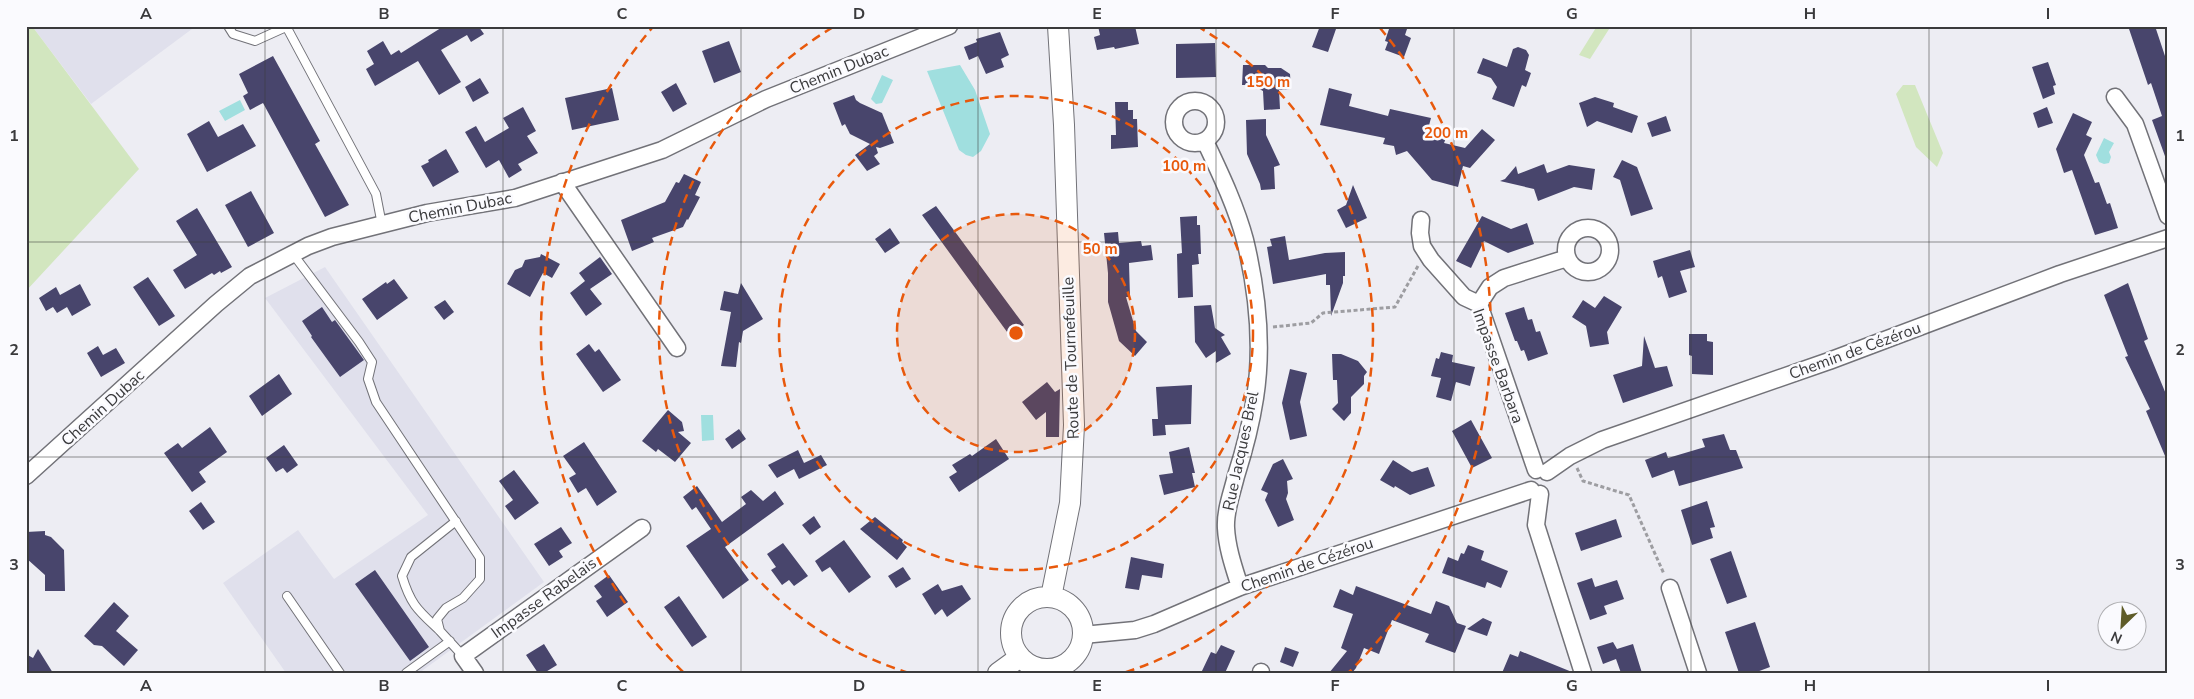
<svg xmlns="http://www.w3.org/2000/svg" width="2194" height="699" viewBox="0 0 2194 699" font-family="'Nunito Sans',sans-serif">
  <rect width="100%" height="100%" fill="#ededf3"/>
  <path fill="#e0e0ec" d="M32,26H196L91,104Z
    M325,267L544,582L419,673H286L223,583L298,530L334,579L428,515L265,298Z"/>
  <path fill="#d2e6bf" d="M26,26H32L139,169L26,291Z
    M1597,26H1611L1590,59L1579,55Z
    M1903,85H1915L1943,153L1937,167L1916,147L1896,94Z"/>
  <path fill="#a0dfdf" d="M960,65L975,90L990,134L981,151L973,157L966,155L959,150L927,71Z
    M882,75L893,80L882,103L876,104L871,99Z
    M240,100L245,110L225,121L219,111Z
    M2104,138L2114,143L2109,152L2111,157L2109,163L2104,164L2099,162L2096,155Z
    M701,415H713L714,440L702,441Z"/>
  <path fill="#48456c" d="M444,26H481L479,27L484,34L471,42L467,35L441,50L461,82L439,95L418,61L375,86L366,69L374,64L367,51L383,41L391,55L399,50L401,53Z
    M1098,26H1135L1139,44L1115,49L1114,47L1097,50L1094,37L1100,35Z
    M1320,26H1329L1336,29L1328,52L1312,47Z
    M1390,26H1408L1405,35L1411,38L1404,57L1385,50L1388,42L1385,41Z
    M2128,26H2155L2168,65V159H2166L2152,120L2162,116L2151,83L2148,85Z
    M1000,32L1009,55L1001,59L1004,67L986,74L978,56L969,60L964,47L977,42L976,39Z
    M729,41L741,72L714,83L702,51Z
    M1215,43L1216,77L1176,78V44Z
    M1518,47L1526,50L1529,55L1525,70L1531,73L1526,87L1522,85L1514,107L1492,99L1497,87L1491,78L1477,73L1483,58L1507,67L1513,49Z
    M273,56L320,141L315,144L349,205L325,217L263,103L250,110L243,96L248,93L239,74Z
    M2048,62L2056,85L2053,86L2055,94L2043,99L2032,67Z
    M1243,65H1265L1268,68H1281L1290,74L1291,89L1279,90L1280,109L1264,110L1263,91L1252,85H1242Z
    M480,78L489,93L473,102L465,87Z
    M676,83L687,104L673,112L661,92Z
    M612,88L619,120L572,130L565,98Z
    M1329,88L1352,94L1349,106L1388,116L1390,109L1431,118L1427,133L1446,138L1444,143L1465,148L1482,129L1495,140L1470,168L1463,166L1458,187L1432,180L1407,151L1396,155L1394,146L1383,144L1385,138L1320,125Z
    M854,95L856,100L860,103L882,113L894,143L880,148L876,147L878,153L874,156L880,164L867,171L855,155L870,144L850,134L845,124L842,126L833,103Z
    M1595,97L1614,103L1613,107L1638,116L1632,133L1597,121L1587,127L1579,103Z
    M1115,102H1128V110H1133V119H1137L1138,147L1111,149V135H1116Z
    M523,107L536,131L527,136L538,153L518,164L522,170L509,178L499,160L486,168L465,132L476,126L485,142L509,128L503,118Z
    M2047,107L2053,123L2038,128L2033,113Z
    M2073,113L2092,122L2086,135L2092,138L2084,155L2095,183L2099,182L2107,204L2110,203L2118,228L2095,235L2072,170L2064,173L2056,149Z
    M1666,116L1671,131L1652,137L1647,123Z
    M1266,119V135L1280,165L1274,167L1275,189L1261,190L1260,184L1247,154L1246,120Z
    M209,121L218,137L243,124L256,146L207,172L187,134Z
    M446,149L459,172L433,187L421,166L429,162L428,160Z
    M1622,160L1637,167L1653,209L1631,216L1620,180L1613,177Z
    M1544,164L1547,173L1569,165L1595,169L1592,190L1574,187L1538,201L1534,189L1500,181L1505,179L1516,166L1518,174Z
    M684,174L701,182L695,195L700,197L688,220L687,219L683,227L652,238L654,242L632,251L621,220L665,202L676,182L679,183Z
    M1353,185L1367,218L1346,228L1337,210L1346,205Z
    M251,191L274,233L248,247L225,205Z
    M936,206L1024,325L1010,336L922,215Z
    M197,208L232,267L221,273L220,271L214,275L212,273L185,289L173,270L197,255L176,221Z
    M1197,216V225H1200L1201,254H1198L1199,264L1192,265L1193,297L1178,298L1177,254L1182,253L1180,217Z
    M1482,216L1511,229L1527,223L1534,244L1508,253L1484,241L1471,268L1456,261Z
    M890,228L900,243L885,253L875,239Z
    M1118,232L1119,243L1141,241L1142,246L1151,245L1153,260L1129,263L1130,297H1126L1136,331L1147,342L1135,356L1119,341L1108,302V273L1104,233Z
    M1285,236L1289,260L1325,253L1345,252V276H1343V283L1331,316L1330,285H1326V274L1273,284L1267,247L1272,246L1270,239Z
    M1690,250L1695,267L1680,271L1687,292L1669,298L1662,276L1658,278L1653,261Z
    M541,254L560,264L552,278L543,273L530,297L507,284L515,270L522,267L525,260L540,257Z
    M600,257L612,274L590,289L602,304L586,316L570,293L585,281L579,273Z
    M148,277L175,316L159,326L133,287Z
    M394,279L408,298L377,320L362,299L386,282L387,284Z
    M741,283L763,319L743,331L741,343L739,342L736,367L721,366L731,312L720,310L724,291L738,294Z
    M2128,283L2148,339L2144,341L2168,399V463L2146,411L2150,409L2125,357L2128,356L2104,295Z
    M80,284L91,305L72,316L67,307L57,313L53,307L46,311L39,298L56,287L60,295Z
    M1604,296L1622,307L1607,332L1609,344L1590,347L1586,326L1572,317L1583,300L1595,308Z
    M445,300L454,312L444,320L434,307Z
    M1211,305L1215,328L1225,335L1221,337L1231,354L1216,363V351L1206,358L1195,342L1194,306Z
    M322,307L332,322L335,320L364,360L340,377L311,337L312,336L302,321Z
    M1524,307L1528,320L1532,319L1536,332L1540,331L1548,354L1528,361L1524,350L1521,351L1517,341H1515L1505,313Z
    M1689,334H1707V341L1713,342V375L1692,374V356L1689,355Z
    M1644,336L1655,368L1667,366L1673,386L1623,403L1613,375L1642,366Z
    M589,344L595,352L599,349L621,380L603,392L576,354Z
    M98,346L103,355L116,348L125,363L101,377L87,353Z
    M1441,352L1453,355L1452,362L1475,367L1470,386L1456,382L1451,401L1436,397L1441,378L1431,376L1436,358L1439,359Z
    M1332,354H1341L1358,361L1367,372L1364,376V384L1351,397V413L1344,421L1332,409L1338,403L1337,380H1333Z
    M1290,369L1307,373L1300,402L1307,436L1290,440L1282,403Z
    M279,374L292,394L262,416L249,396Z
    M1047,382L1055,392L1060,389L1059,437H1046V412L1036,420L1022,402Z
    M1192,385L1191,424L1165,425L1166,435L1153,436L1152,419H1158L1156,387Z
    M668,410L682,422L684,431L678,432L691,443L675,462L658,449L656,452L642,441Z
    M1471,420L1492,458L1472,468L1452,431Z
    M210,427L227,452L199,472L206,482L192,492L164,453L178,443L182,448Z
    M739,429L746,439L732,449L725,439Z
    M1724,434L1730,450H1736L1743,468L1679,486L1674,470L1652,478L1645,460L1666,452L1668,458L1705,447L1702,439Z
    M996,439L1009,459L959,492L949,477L957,472L952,465L970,454L972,456Z
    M584,442L617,492L597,506L586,488L578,493L569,478L576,474L563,456Z
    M284,445L298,465L287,473L283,468L276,472L266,458Z
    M1189,447L1195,473H1192L1195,487L1164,495L1159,475L1173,473L1169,452Z
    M798,450L804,463L821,455L827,465L799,479L794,469L777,478L768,465Z
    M1283,459L1293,479L1287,481L1288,493L1286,499L1294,520L1278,527L1265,500L1268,493L1261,490L1273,464Z
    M1393,460L1412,472L1428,467L1435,486L1410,495L1395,486L1394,488L1380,480Z
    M514,470L539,503L515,520L505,506L513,500L499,481Z
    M697,486L722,522L746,504L741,497L751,490L763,501L775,491L784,504L725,547L749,580L723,599L686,546L711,529L696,507L692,510L683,497Z
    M1707,501L1715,527L1710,528L1713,538L1692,545L1681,510Z
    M201,502L215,522L203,530L189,511Z
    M814,516L821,527L810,535L802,525Z
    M875,517L903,540L902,542L907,547L897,560L860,529Z
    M1616,519L1622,537L1581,551L1575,533Z
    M561,527L572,543L559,551L563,557L549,566L534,544Z
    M45,531V535L51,537L64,550L65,591H45V575L26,558V532Z
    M844,540L871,577L849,593L830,567L822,572L815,561Z
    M783,543L808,576L794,586L789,580L782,585L771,570L776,567L767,554Z
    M1468,545L1484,551L1481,560L1508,571L1501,588L1487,582L1485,588L1442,573L1448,557L1458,561L1461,553L1464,554Z
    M1731,551L1747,597L1727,604L1710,559Z
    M1131,557L1164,564L1162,578L1142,575L1139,590L1125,588Z
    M903,567L911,579L896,588L888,576Z
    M375,570L429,647L410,661L355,584Z
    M609,575L628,602L607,617L596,601L602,597L594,586Z
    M1592,578L1595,587L1617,580L1624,599L1604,606L1607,614L1590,620L1577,583Z
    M938,584L942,591L962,585L971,599L947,617L942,609L935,615L922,594Z
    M1356,586L1431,614L1436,601L1449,606L1457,623L1466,626L1455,653L1425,642L1429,634L1392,620L1379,654L1364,648L1356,668L1352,673H1329L1347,651L1341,648L1353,614L1333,607L1340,589L1353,595Z
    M679,596L707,637L692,647L664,607Z
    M114,602L129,616L116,631L138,650L124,666L102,646L94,645L84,636Z
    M1483,618L1492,622L1487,636L1467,629Z
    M1755,622L1770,667L1754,673H1739L1725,632Z
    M1613,642L1617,649L1633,644L1642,673H1621L1616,659L1603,664L1597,647Z
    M544,644L557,665L544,673H538L526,655Z
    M1221,645L1235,651L1225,673H1201L1211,652L1216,654Z
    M1285,647L1299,652L1293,667L1280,662Z
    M38,649L53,673H26V654L33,658Z
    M1520,651L1572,672V673H1502L1510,654L1518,657Z"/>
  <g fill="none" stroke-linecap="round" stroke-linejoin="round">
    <defs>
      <path id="service" d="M228,26L233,34L255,41L286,27
        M286,26L376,194L382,225
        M293,254L359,342L372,362L368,379L376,402L480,558V579L463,598L446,608L437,619L440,631L463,656
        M287,596L340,673
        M440,631C419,611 411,606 402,576L411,557L456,521
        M406,673L450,641"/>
      <path id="minor" d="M2115,97L2135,124L2168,216
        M1174 122a21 21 0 1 1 42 0a21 21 0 1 1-42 0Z
        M1205,141C1220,173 1236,206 1245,240C1257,290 1263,347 1255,398C1251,424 1244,451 1236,476C1232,493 1225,510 1226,528C1227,548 1234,568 1240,587
        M562,182L677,348
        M1421,220L1420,233L1422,246L1431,260L1464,297L1479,304L1536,470
        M1566 250a22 22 0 1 1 44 0a22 22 0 1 1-44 0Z
        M1479,304L1490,287L1504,278L1567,258
        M1547,472L1570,456L1602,440L1829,361L2060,274L2168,238
        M26,476L216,304L250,276L308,246L332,237L427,213L515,198L662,150L766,99L949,26
        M1540,494L1536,525L1583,673
        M1670,588L1698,673
        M1083,635L1135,630L1154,624L1240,587L1531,490
        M1064,665L1065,673
        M475,673L463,656L642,528
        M1261,673V672"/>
      <path id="tertiary" d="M1011 633a36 36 0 1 1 72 0a36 36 0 1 1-72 0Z
        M1051,597L1070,503L1074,425L1064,125L1058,26
        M998,673L1020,657"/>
    </defs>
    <use href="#service" stroke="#727278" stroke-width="10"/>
    <use href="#minor" stroke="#727278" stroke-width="19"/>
    <use href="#tertiary" stroke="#727278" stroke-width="22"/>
    <path stroke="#9d9da1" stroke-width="3" stroke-dasharray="4 2.5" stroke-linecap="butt" d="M1273,327L1311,323L1323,313L1395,307L1418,266
      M1577,468L1583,481L1629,495L1664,574"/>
    <use href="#service" stroke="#fff" stroke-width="8"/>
    <use href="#minor" stroke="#fff" stroke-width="16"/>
    <use href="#tertiary" stroke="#fff" stroke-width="20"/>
  </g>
  <path fill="none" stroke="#3a3a3c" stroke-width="1" stroke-opacity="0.55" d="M265,26V673M503,26V673M741,26V673M978,26V673M1216,26V673M1454,26V673M1691,26V673M1929,26V673M26,242H2168M26,457H2168"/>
  <circle cx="1016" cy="333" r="119" fill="#e8590c" fill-opacity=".12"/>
  <g fill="none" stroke="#e8590c" stroke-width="2.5" stroke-dasharray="9 6">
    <circle cx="1016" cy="333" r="119"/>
    <circle cx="1016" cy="333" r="237"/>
    <path d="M909 673A356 356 0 0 1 835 26M1197 26A356 356 0 0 1 1123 673"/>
    <path d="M683 672A475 475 0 0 1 652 28M1380 28A475 475 0 0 1 1349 672"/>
  </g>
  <g text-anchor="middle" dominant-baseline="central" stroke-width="5" stroke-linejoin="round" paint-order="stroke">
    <g font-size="16" fill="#3a3a3c" stroke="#fafafe">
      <text transform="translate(839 70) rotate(-22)">Chemin Dubac</text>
      <text transform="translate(460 208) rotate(-11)">Chemin Dubac</text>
      <text transform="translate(1855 351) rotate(-20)">Chemin de Cézérou</text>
      <text transform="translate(1071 358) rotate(-92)">Route de Tournefeuille</text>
      <text transform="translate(1498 366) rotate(70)">Impasse Barbara</text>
      <text transform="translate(103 408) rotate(-42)">Chemin Dubac</text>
      <text transform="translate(1241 451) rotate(-78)">Rue Jacques Brel</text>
      <text transform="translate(1307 565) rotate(-19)">Chemin de Cézérou</text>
      <text transform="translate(544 598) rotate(-36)">Impasse Rabelais</text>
    </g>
  </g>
  <circle cx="1016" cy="333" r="8" fill="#e8590c" stroke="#fafafe" stroke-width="2.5"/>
  <g font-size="15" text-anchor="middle" font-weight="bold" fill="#e8590c" stroke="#fafafe" stroke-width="5" stroke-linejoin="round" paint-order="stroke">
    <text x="1268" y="87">150 m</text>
    <text x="1446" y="138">200 m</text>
    <text x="1184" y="171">100 m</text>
    <text x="1100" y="254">50 m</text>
  </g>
  <rect width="2194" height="699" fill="none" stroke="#fafafe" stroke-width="55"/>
  <g transform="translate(2122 626) rotate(205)"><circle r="24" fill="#fafafe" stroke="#adadb0"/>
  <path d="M0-4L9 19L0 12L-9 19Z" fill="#5f5c29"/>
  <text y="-8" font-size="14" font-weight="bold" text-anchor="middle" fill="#3a3a3c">N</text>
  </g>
  <rect x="28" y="28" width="2138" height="644" fill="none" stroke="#3a3a3c" stroke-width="2"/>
  <g font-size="16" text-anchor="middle" font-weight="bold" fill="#3a3a3c">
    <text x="146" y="19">A</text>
    <text x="384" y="19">B</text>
    <text x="622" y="19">C</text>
    <text x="859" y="19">D</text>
    <text x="1097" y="19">E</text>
    <text x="1335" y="19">F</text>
    <text x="1572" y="19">G</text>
    <text x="1810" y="19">H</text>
    <text x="2048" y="19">I</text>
    <text x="14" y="141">1</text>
    <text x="2180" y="141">1</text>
    <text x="14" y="355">2</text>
    <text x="2180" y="355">2</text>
    <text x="14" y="570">3</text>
    <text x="2180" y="570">3</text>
    <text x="146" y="691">A</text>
    <text x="384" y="691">B</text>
    <text x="622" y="691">C</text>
    <text x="859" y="691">D</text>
    <text x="1097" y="691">E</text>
    <text x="1335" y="691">F</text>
    <text x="1572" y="691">G</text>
    <text x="1810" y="691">H</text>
    <text x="2048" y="691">I</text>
  </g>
</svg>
